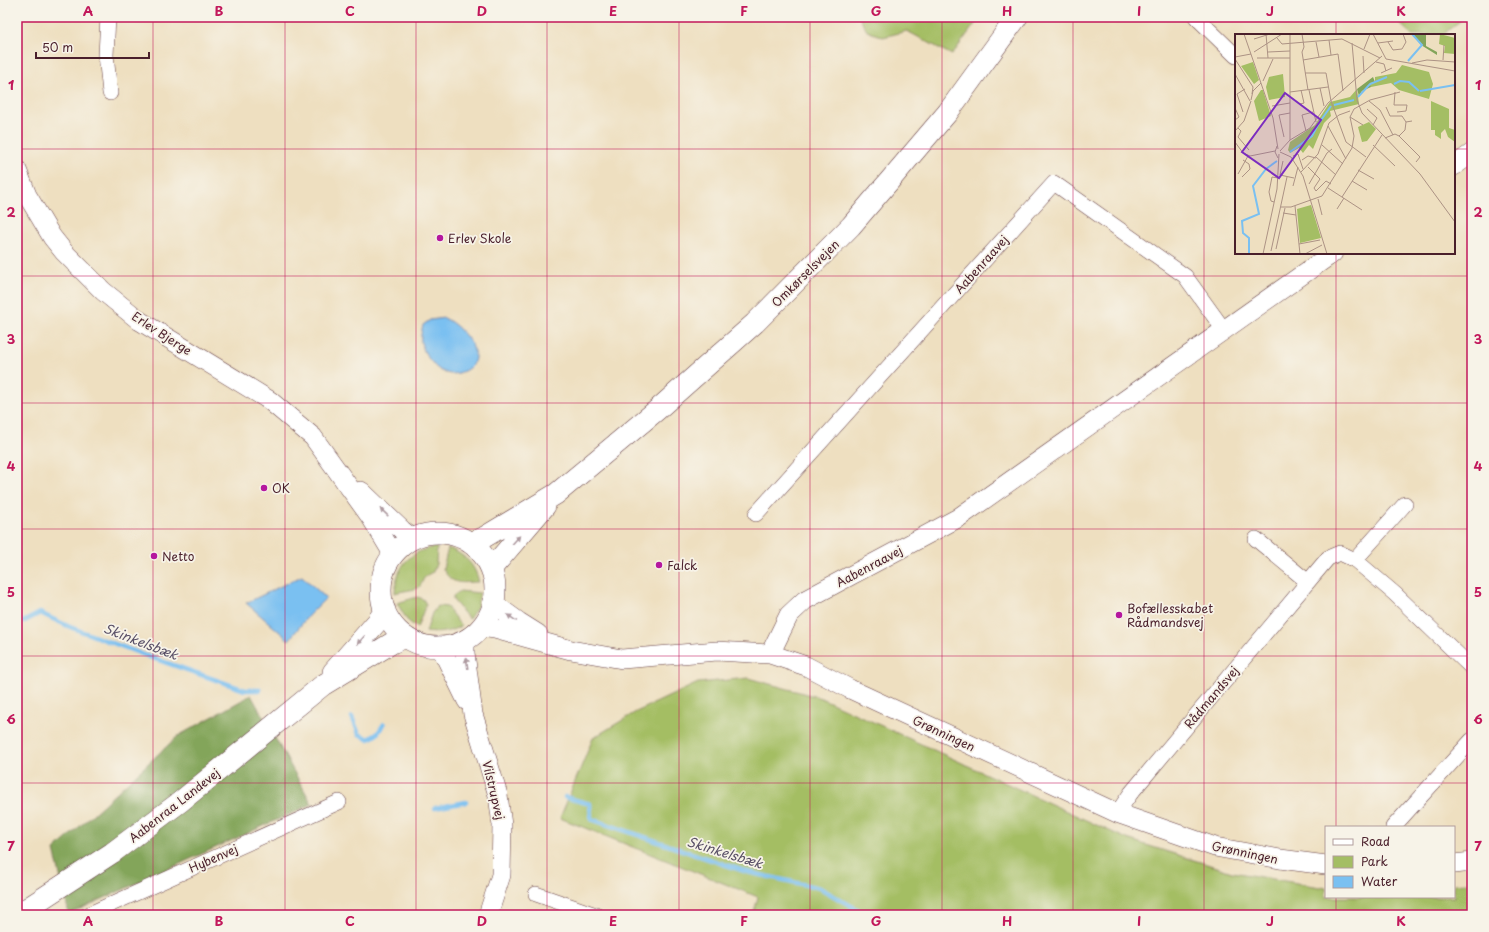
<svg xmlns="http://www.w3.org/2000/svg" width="1489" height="932" viewBox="0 0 1489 932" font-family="'Playpen Sans',sans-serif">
  <rect width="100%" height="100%" fill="#f7f3e8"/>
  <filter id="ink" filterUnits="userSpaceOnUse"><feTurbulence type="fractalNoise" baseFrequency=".025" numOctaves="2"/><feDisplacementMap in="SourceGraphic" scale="8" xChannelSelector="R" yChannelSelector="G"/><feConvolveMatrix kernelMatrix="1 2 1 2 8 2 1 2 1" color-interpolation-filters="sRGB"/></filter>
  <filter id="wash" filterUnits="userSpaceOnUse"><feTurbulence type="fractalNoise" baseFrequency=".012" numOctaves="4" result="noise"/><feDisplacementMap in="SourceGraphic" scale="16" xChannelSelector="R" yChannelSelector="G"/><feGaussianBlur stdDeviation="0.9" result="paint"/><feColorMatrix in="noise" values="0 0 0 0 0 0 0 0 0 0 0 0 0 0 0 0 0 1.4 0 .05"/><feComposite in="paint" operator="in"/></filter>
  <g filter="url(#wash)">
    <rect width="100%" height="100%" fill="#eedfc0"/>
    <path fill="#a4be64" stroke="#776e48" d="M859,17H980L952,55L907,31L883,37L867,31Z
      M1393,17H1465L1442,35H1412Z
      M437,547L436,564L433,572C420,577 424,584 418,588C414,590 401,591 395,593C396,566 410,550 437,547Z
      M448,548C464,554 475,564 479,582C462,582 453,587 443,569Z
      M460,591L480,593L477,607L469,619L453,600V596Z
      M417,597L423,599L426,604L417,628L407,620L397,603Z
      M438,606L447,607L461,626C450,632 439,634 426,632L432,613Z
      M748,678L821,698L1127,839L1232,872L1326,888V897H1454V884L1472,882V915H753L758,897L560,818L593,738L636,712L698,683Z"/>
    <path fill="#83a55a" stroke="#666242" d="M251,695L312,804L69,914L54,850L178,736Z"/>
    <path fill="#7ac0f1" stroke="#62708e" d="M444,318C456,323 476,343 475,358C474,368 461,374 451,374C448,374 440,371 437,368C434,366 432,362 429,359C420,346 419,340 423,325L430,320Z
      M302,576L326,598L308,616L289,640L246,603Z"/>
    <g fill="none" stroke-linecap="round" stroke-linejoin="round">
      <path stroke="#7ac0f1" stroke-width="4.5" d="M17,624L25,621L40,613L70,627L147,656L245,690H260
        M352,717L359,734L369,739L377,734L384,724
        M565,797L590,804L591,819L747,872L820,888L867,915H890
        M435,808L466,802"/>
    </g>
  </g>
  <g filter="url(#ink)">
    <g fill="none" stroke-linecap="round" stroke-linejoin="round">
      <defs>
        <path id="minor" d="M108,17L106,55L110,93
          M1196,17L1236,56
          M756,514L1054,183L1185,276L1224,330
          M1256,539L1308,582
          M1355,560L1405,504
          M1117,813L1131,793L1328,558L1340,553L1355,560L1395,594L1472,668
          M1393,827L1472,740
          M536,894L596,915
          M87,915L339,802"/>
        <path id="tertiary" d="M1454,166L1472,153
          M17,170L27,195L52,237L64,252L103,291L140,321L269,400L313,437L372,519L393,554
          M361,491L402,530L413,539
          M493,603L519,622L538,634
          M481,627L495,629L571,650L622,659L717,651L770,654L806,666L850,689L1117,813L1215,847L1280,859L1326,865
          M465,640V653L473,714L498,795L502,825L501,875L488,915
          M440,646L467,701
          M770,654L789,615L805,600L958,518L1333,253
          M1454,864L1472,862"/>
        <path id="secondary" d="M381 590a57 57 0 1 1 114 0a57 57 0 1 1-114 0Z
          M470,543L483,538L556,494L657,410L755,323L851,226L948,112L1017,17
          M491,569L545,506
          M333,672L377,622L385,610
          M17,915L112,853L180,802L323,685L392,643L406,637"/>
      </defs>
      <use href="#minor" stroke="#633c41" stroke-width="16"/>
      <use href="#tertiary" stroke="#633c41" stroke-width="20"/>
      <use href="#secondary" stroke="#633c41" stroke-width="22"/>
      <use href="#minor" stroke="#fff" stroke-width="15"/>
      <use href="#tertiary" stroke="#fff" stroke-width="19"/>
      <use href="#secondary" stroke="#fff" stroke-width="21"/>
    </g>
    <defs><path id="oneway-solid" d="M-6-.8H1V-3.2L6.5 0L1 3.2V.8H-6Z"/></defs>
    <g fill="#ae9aa0">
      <use href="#oneway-solid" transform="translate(384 512) rotate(-136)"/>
      <use href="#oneway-solid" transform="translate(516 540) rotate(-48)"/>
      <use href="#oneway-solid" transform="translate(512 618) rotate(-145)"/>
      <use href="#oneway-solid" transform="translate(361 640) rotate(131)"/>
      <use href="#oneway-solid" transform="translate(467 663) rotate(-98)"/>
    </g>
  </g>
  <path fill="none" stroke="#c2185b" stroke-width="1" stroke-opacity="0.55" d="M153,17V915M285,17V915M416,17V915M547,17V915M679,17V915M810,17V915M942,17V915M1073,17V915M1204,17V915M1336,17V35M17,149H1236M1454,149H1472M1336,253V827M17,276H1472M17,403H1472M17,529H1472M17,656H1472M17,783H1472M1336,897V915"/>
  <g fill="#b5179e" stroke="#f7f3e8" stroke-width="1.5">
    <circle cx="440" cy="238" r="4"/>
    <circle cx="264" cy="488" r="4"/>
    <circle cx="154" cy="556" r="4"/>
    <circle cx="659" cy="565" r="4"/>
    <circle cx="1119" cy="615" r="4"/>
  </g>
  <g text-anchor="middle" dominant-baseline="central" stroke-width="3.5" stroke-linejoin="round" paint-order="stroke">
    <g font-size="12" fill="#4a1f2b" stroke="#f7f3e8" text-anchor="start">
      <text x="448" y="238">Erlev Skole</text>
      <text x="272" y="488">OK</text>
      <text x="162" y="556">Netto</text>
      <text x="667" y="565">Falck</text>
      <text x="1127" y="608">Bofællesskabet<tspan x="1127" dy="14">Rådmandsvej</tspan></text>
    </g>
    <g font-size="12" fill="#4a1f2b" stroke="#f7f3e8">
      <text transform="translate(981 264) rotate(-48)">Aabenraavej</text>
      <text transform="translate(805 273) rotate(-45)">Omkørselsvejen</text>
      <text transform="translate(162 333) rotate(33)">Erlev Bjerge</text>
      <text transform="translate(869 566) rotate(-28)">Aabenraavej</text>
      <text transform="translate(1211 697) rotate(-50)">Rådmandsvej</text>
      <text transform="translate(944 733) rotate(25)">Grønningen</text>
      <text transform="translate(494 790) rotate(77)">Vilstrupvej</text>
      <text transform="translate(174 805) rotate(-38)">Aabenraa Landevej</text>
      <text transform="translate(1245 852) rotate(12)">Grønningen</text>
      <text transform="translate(213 858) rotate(-24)">Hybenvej</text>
    </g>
    <g font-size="13" font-style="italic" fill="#584f66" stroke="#f7f3e8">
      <text transform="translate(141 641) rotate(21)">Skinkelsbæk</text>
      <text transform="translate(725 852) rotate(17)">Skinkelsbæk</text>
    </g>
  </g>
  <g transform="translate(1235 34)">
    <rect width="220" height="220" fill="#eedfc0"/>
    <path d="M205,0L220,4V20L209,19L210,12L204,10ZM18,28L24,46L19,50L6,32ZM167,31L194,38L198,50L194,65L164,56L156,49L136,53L135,49L140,47V43L161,39ZM48,40L50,63L34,66L31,53L34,43ZM122,55L124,70L95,77L96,82L89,89L78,115L74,111L68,119L64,114L55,119L53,116L55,108L80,91L95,68L115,63ZM26,56H28L36,82L24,87L19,67ZM196,67L214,75V94L220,96V108L213,103L210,95L206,99V105L200,101V96H196ZM134,88L141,95L132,107L127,108L123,93ZM76,171L86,204L65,209L62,175Z" fill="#a4be64"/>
    <path d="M177,0H191V12L202,18V21L186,11ZM138,43L140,48L135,49L136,53L127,57L124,62L122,55Z" fill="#83a55a"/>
    <path fill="none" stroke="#7ac0f1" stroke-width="2" d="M173,27L187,11L177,0M159,50L165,47L174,48L184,57M185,57L220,51M123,63L135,50L152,43M99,71L119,66M84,89L96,72M55,118L77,102L84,89M14,220V204L8,199L7,187L24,180L18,152L31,135L42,127"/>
    <path fill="none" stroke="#ac9284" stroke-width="1" d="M9,0L38,84L43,115M31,0L33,24M67,0L69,13L67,18L73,56M138,0L151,25L220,37M42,4L47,10L107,5L145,24M19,5L35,0M94,6L96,21M81,8L84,23M153,8L158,16L167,15L171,8L168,0M117,9L122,66L127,79L185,140L220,188M143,9L158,7M129,15L135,0M19,18L47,0M33,18L55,17M128,22L129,39M0,23L16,20M22,24H55M0,25L18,53L17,60M68,26L103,20L108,57M208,26L209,11M141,28L149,30L151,37M177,29L192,26L220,28M70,39H91L96,67L111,108L131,123M146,39L157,34M0,40L15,67M28,47L38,25M85,54L89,72M74,56L81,88M55,58L93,53M160,58L159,71H172L171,77L162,78M16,66L18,57L26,49M134,67L145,76L158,101M65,70L69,69L66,56M37,72L55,69M151,73L155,82H167L171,88M0,74L4,83L0,86M132,75L142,84L138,91M8,78L2,60L10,55M115,83L128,91M93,92L111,125M3,94L6,97L3,103L14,116M0,97L9,87L16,67M71,97L67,81L78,78M164,102L170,96L171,88L177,87M49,103L44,81L55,79M150,104L160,100L164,102L185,123L181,128M55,106V0M0,108L8,119L15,122L40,117M87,111L108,130M138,111L160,132M42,112L40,118L43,124M45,117L55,106L75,94L93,69L147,22M45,118L56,123L68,142L92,220M58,122L63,120L68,135M81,123L101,141M67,126L73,122L81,124M48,127L45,141L59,144M73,133L85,145L79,154L81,157L91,147L96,150M123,136L139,145M66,138L83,120L94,89L104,81L115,77M3,140L13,122M7,143L15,135L14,130L8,126M117,147L132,156M74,150L92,119L97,115M58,152L63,133M93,154L127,176M107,163L147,101M83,165L87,181M39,168L36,167L34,158L37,143L43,144M60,172L65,220M46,173H56L87,162L117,114L119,102L115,83L119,75L135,66L165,58M102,175L109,164M48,179L61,181M64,210L85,206M41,215L50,174M36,217L52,143M28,220L42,155L44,120M70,220L87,211"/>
    <path fill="#7b2cbf" fill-opacity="0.15" stroke="#7b2cbf" stroke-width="2" d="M50,59L86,86L44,144L7,118Z"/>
    <rect width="220" height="220" fill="none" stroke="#4a1f2b" stroke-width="2"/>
  </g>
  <rect width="1489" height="932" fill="none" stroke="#f7f3e8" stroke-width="44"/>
  <rect x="1325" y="826" width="130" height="72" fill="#f7f3e8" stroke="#b29e9c"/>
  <rect x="1333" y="839" width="20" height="6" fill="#ffffff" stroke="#b29e9c"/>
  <text x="1361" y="846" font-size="12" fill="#4a1f2b">Road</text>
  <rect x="1333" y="856" width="20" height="12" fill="#a4be64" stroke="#b29e9c"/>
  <text x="1361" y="866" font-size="12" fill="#4a1f2b">Park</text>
  <rect x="1333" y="876" width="20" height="12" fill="#7ac0f1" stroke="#b29e9c"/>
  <text x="1361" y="886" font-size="12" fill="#4a1f2b">Water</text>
  <path d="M36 52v6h113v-6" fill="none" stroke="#4a1f2b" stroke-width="2"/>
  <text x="42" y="52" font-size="12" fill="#4a1f2b" stroke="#f7f3e8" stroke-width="3" paint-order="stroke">50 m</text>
  <rect x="22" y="22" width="1445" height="888" fill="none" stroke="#c2185b" stroke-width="1.5"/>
  <g font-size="13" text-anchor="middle" font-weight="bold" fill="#c2185b">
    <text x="88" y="16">A</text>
    <text x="219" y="16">B</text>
    <text x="350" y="16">C</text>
    <text x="482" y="16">D</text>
    <text x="613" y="16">E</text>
    <text x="744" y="16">F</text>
    <text x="876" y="16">G</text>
    <text x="1007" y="16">H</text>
    <text x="1139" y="16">I</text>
    <text x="1270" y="16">J</text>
    <text x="1401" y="16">K</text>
    <text x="11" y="90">1</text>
    <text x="1478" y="90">1</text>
    <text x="11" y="217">2</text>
    <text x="1478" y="217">2</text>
    <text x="11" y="344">3</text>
    <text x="1478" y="344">3</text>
    <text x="11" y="471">4</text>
    <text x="1478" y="471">4</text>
    <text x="11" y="597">5</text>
    <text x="1478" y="597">5</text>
    <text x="11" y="724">6</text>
    <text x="1478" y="724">6</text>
    <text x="11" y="851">7</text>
    <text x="1478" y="851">7</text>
    <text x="88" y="926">A</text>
    <text x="219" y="926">B</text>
    <text x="350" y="926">C</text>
    <text x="482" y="926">D</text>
    <text x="613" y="926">E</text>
    <text x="744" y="926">F</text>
    <text x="876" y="926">G</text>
    <text x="1007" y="926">H</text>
    <text x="1139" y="926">I</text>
    <text x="1270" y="926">J</text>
    <text x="1401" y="926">K</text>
  </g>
</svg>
